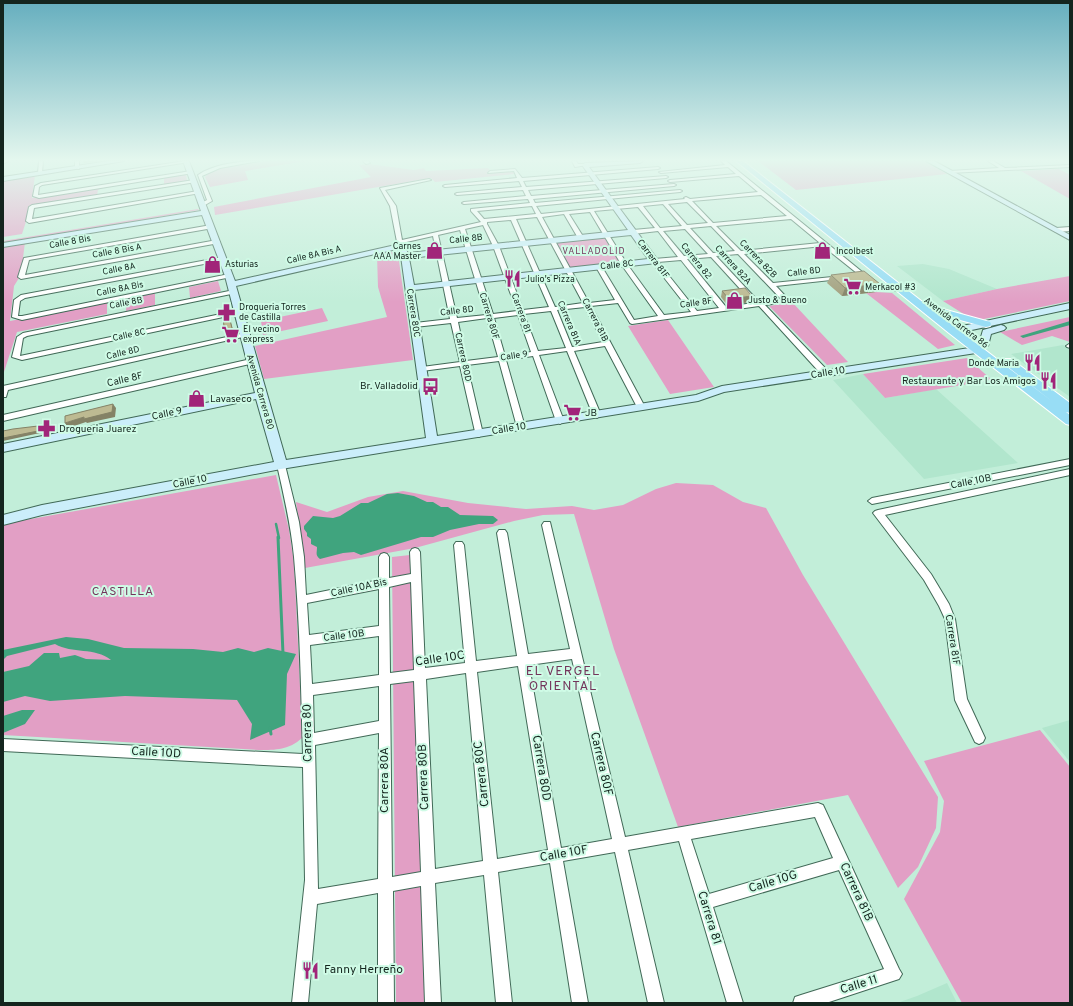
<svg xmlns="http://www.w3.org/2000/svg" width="1073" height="1006" viewBox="0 0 1073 1006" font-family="Overpass,sans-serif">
  <rect width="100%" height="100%" fill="#c2eed9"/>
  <path fill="#b1e6cd" d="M923,264L949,269L997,289L943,301L897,266Z
    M1063,345L1070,350V397L1011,354Z
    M863,374L885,398L936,389L1018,463L924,479L833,380Z
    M1070,720V762L1042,728Z
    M947,983L957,1003H897L917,996Z"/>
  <path fill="#e29fc5" d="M267,161H305L245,171L248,180L210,187L205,177C216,165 251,164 267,161Z
    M758,161H924L947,174L796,190Z
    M369,164L414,170L424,168L426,171L488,168L491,171L513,169L514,174L435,182L431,178L215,215L214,207L371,177L359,165Z
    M1059,169L1070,175V199L1021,171Z
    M186,174L187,181L164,185V177Z
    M35,175L32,198L104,187L98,190L97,195L31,206L22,234L3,237V180Z
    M198,209L199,210L3,244V241Z
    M604,237L620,263L569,268L556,242Z
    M25,242L23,258H25L19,278L14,286L10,321L103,303H107V314L17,332L3,375V246Z
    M391,252L398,254L413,360L264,379L255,346L387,317L378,287L377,255Z
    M1070,276V301L984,319L970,318L943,301L997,289Z
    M218,281L221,291L190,298L189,287Z
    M876,292L892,293L955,345L938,349L866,293Z
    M155,293V305L126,311L127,299Z
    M792,302L848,362L827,365L769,306Z
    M322,308L328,321L263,335L261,321Z
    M1070,317V342L1052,336L1022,345L1000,332Z
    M668,320L714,387L670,394L628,326Z
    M967,358L992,380L885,398L863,374Z
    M276,475L289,530L294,562L302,728V738C289,750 276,750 259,750L3,735V524Z
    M676,483L713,485L743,502L766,508L803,575L938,797L936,828L918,867L898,888L848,795L678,827L614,649L574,514L543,515L514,521L415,548L305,568L296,502L327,512L368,497L403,491L468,503L526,509L572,506L594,510L623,505L656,489Z
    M410,555L425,1003H396L392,557Z
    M1040,730L1070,767V1003H962L904,899L940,832L944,801L924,761Z"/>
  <path fill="#40a47e" d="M398,493L414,496L427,502H433L441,507H448L460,515L493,516L498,520L493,524H479L450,530L433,537H421L361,555L354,552L343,553L320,559C315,555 317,553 317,547L311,544V539L307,536V533L304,529V526L313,516L333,518L340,516L361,503H368L387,494Z
    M66,637L88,639L124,648L193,649L223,652L238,648L254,652L268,648L296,654L287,674L285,725L250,740L252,724L237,700L125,696L50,701L25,696L3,702V672L29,666L44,653H59L60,658L75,655L86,659L111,660C95,647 72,654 55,644L7,656L3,660V650Z
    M22,710H35L25,724L3,733V716Z"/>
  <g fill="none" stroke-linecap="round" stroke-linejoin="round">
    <path stroke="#40a47e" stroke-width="2.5" d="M276,524L279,538"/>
    <path stroke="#40a47e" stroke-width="3" d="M278,537L283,654
      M270,728L271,734"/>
    <path fill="#40a47e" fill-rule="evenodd" d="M1070,321V325L1023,338L1020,336Z"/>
    <defs>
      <path id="street" d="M3,161H8L3,164Z
        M39,161H43L42,173L40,174L38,173Z
        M75,161H79V169L75,168Z
        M185,161L189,162L42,185L39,187L38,195L191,171L193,173L39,198L33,196L35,186L41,183Z
        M248,161H259L220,168L202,176L212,201L205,205H201V203L207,200L198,175C213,165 231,163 248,161Z
        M363,161H368L370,163L366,164Z
        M572,161H576L578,164H585L587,165L575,167Z
        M721,161H726L877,284L904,290V292L873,286L823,246L744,254L773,283L842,276V278L840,279L776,286L789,300L786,302L765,305L828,371V375H822L759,306L632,324L630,323L618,303L591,306L645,407L644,409H641L637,407L605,346L574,351L601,415L597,418L593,415L567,351L539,355L564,421L560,424L556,421L533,356L506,360L525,427L521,430L517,427L499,361L467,365L483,434L479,437L476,436L460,366L422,371L418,369L422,367L460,362L451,323L415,327L412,325L415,323L450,319L433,236L402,243V247H398L390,206L380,188L429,179L431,180L385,190L396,206L402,240L481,222L471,211V209L530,203L528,199L464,204L462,203L464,202L526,196L523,190L457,195L455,194L457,193L522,187L519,181L445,187L443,186L445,185L517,178L514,171L488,173L490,171L515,169L522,178L658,167L660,168L658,169L523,181L526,187L666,176L668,177L666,178L528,190L531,196L674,184L676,185L674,186L533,199L535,203L680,190L682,191L680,192L536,206L541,214L685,199L684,198L686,197L690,199L758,192L739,176L670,182L668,181L670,180L736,174L728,167L661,173L659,172L725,165ZM761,195L787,216L713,223L692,201ZM687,202L708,223L687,225L668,204ZM663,204L682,226L660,228L643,206ZM532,206L536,214L484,219L477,211ZM638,207L655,228L633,230L630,232L633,234L658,231L678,257L654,259L651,261L691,312L664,315L627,264L594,211ZM590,212L621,264L658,316L634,320L602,267L599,265L596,267L615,300L589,303L542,217L564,214L578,238L581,240L584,238L569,214ZM537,217L583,303L555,307L516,219ZM791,219L820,243L741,251L716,226ZM511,220L549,307L523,310L499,246L487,224V222ZM483,225L493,246L517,311L493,314L465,229ZM711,226L735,251L713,253L690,228ZM685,229L708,254L684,256L663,231ZM460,230L486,315L457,318L438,235ZM738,254L781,299L759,302L716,256ZM711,257L753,303L726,307L687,259ZM681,260L719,308L697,311L658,262ZM585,307L603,342L572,347L557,310ZM551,311L566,348L538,351L524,314ZM518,315L531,352L505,356L494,318ZM487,318L498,357L466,361L458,322Z
        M988,161H993L1005,168L1070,165V167L949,173L947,172L949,171L999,168Z
        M194,180H196V182L34,208L32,219L198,191L200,192V193L29,223L26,221L29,207L32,205Z
        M211,225L213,226V228L29,260L25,275L217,240L220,242L219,243L21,279L18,277L24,258Z
        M1070,227V231L1056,232L1053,230L1056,228Z
        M223,257L225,258V260L25,298L20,301L18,316H22L229,274L232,276L231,277L22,320L12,317L14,300L21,295Z
        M234,290L237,292L236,293L27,336L23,338L20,356L240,310L242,311V313L22,360L12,357L17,337L23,333Z
        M245,333L248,335L247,336L8,390L6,397H3V386Z
        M1069,344L1070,348L1067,347L1066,346Z
        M251,359L255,361L254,363L3,421V415Z
        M1070,459V465L872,504L868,501L872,498Z
        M281,462L285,465L299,522L304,557L306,595L379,580V557L381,554L384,553L387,554L389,557V578L411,574L410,552L412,549L415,548L418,549L420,552L425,668L465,663L454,545L456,542H462L464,545L476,661L517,656L497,533L499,530H505L507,533L528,654L570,649L542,525L544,522H550L625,837L818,803L823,805L899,969L902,974L899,979L826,1003H793L795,997L801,995L884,969L839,870L713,907L743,1003H727L679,841L628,850L664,1003H648L615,852L563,861L588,1003H572L550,863L498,872L512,1003H496L484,875L435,883L441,1003H425L421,886L393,891L394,1003H378V893L317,904L308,1003H292L305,880L303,767L3,751V739L303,754C301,689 300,623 294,557C291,526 284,496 277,465ZM411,582L414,670L390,673L389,587ZM379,589V626L309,635L307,603ZM379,636V675L312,684L310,645ZM572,659L612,839L561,848L529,665ZM518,666L548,850L497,859L477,672ZM466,673L483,861L435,869L426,679ZM414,681L421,872L392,877L390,684ZM379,686V721L314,733L313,695ZM379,733L378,879L318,889L315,745ZM815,817L833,858L709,894L691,839Z
        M1070,469V475L885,515L931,574L949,604L955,619L967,699L985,738L983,742L979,744L975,742L955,700L945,619L939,606L924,580L873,513L875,511L878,510Z"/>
      <path id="secondary" d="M109,161H124L3,181V177Z
        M183,161H189L235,281L400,244H403L408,253L628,230L582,165L585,163L643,161L640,163L589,167L657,259V263L414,290L437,436L696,395L722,386L976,347L981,350L976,353L724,392L698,401L281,469L42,515L3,525V515L42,505L274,462L256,399L3,452V444L255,393L225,276L202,215L3,247V243L201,211ZM631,235L648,259L414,285L409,258ZM397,249L401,256L426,438L286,460L236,286Z
        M926,161H934L1070,235V240Z
        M1070,303V309L953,334L948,331L953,328Z
        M1001,325L1004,326L1006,328L1004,330L991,334L988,346H980L979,344L983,330Z"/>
      <path id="primary" d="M736,161H743L934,311L939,308L990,322L991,324L990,326L986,327L938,314L1053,402L1003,363L1001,361L1003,359H1011L1070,403V413L1066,412L1070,415V425L1066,424L949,333Z"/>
    </defs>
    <use href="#street" stroke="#416957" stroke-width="2"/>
    <use href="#secondary" stroke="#416957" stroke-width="2"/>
    <use href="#primary" stroke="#fff" stroke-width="2"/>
    <use href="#street" fill="#fff" fill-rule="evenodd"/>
    <use href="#secondary" fill="#cbeefa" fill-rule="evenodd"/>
    <use href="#primary" fill="#98ddf5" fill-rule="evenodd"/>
  </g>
  <path fill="#a3a07e" d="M831,275L880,284L876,292L842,296L827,283Z
    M722,291L750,302L727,305L721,297Z"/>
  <path fill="#848266" d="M83,161H99L84,163Z
    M880,284L876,292L842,296L845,288Z
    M752,296L750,302L727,305L729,299Z
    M229,316L234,334L226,336L225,334Z
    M113,404L116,408L115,417L87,423L86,422L68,428L65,423L84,417Z
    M38,426L39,428L40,433L3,441V438Z"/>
  <path fill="#bdba92" stroke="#848266" d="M864,271L880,284L845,288L831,275Z
    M745,288L752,296L729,299L722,291Z
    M229,316L233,332L225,334L223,318Z
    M113,404L112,412L84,419V417L65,423V416Z
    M38,426V431L3,438V431L13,429Z"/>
  <linearGradient id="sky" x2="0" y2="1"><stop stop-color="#65aebe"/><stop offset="0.53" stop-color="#e4f7ee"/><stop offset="1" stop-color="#e4f7ee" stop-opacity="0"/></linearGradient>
  <rect width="1073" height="302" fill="url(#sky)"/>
  <defs>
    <symbol id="shop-bare" viewBox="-9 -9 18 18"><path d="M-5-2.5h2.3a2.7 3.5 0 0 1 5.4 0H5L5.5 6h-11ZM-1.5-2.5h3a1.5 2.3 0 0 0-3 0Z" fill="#a12579" stroke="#cffbe6" stroke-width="2.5" paint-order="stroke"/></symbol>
    <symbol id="restaurant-bare" viewBox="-9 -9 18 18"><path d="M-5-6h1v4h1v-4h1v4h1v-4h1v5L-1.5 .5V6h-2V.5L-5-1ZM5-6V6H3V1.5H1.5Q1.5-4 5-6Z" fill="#a12579" stroke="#cffbe6" stroke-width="2.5" paint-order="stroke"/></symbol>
    <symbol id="supermarket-bare" viewBox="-9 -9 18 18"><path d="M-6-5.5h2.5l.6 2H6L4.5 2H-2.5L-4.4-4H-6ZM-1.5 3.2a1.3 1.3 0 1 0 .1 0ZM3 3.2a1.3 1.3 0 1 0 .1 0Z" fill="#a12579" stroke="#cffbe6" stroke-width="2.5" paint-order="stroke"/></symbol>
    <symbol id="pharmacy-bare" viewBox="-9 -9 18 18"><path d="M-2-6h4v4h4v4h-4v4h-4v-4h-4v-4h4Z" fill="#a12579" stroke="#cffbe6" stroke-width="2.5" paint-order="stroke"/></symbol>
    <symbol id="bus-bare" viewBox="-9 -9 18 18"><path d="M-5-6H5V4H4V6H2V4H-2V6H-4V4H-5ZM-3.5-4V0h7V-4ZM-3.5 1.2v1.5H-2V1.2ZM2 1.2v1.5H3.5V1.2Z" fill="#a12579" stroke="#cffbe6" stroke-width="2.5" paint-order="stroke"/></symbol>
  </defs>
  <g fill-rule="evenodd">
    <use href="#shop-bare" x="422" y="238" width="25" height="25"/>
    <use href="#shop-bare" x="810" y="238" width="25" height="25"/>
    <use href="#shop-bare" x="200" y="252" width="25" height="25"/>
    <use href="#restaurant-bare" x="500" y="266" width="25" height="25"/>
    <use href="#supermarket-bare" x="840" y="274" width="25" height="25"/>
    <use href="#shop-bare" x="722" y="288" width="25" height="25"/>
    <use href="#pharmacy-bare" x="214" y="300" width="25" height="25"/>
    <use href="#supermarket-bare" x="218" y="322" width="25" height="25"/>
    <use href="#restaurant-bare" x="1020" y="350" width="25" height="25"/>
    <use href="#restaurant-bare" x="1036" y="368" width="25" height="25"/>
    <use href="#bus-bare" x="418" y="374" width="25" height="25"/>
    <use href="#shop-bare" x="184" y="386" width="25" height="25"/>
    <use href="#supermarket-bare" x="560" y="400" width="25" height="25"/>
    <use href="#pharmacy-bare" x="34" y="416" width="25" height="25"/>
    <use href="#restaurant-bare" x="298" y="958" width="25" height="25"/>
  </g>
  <g text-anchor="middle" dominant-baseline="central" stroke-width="4" stroke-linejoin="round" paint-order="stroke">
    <g font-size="9" fill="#14251e" stroke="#cffbe6">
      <text transform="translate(466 239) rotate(-6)">Calle 8B</text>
      <text transform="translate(70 242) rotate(-10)">Calle 8 Bis</text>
      <text transform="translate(117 251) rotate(-10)">Calle 8 Bis A</text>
      <text transform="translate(314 255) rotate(-13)">Calle 8A Bis A</text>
      <text transform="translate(653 259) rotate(53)">Carrera 81F</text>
      <text transform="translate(758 259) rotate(46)">Carrera 82B</text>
      <text transform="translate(696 261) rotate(51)">Carrera 82</text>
      <text transform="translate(617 265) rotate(-6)">Calle 8C</text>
      <text transform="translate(733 265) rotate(48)">Carrera 82A</text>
      <text transform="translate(119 269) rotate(-11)">Calle 8A</text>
      <text transform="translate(804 272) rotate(-7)">Calle 8D</text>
      <text transform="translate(120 289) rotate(-11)">Calle 8A Bis</text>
      <text transform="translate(126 303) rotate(-11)">Calle 8B</text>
      <text transform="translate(696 303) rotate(-8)">Calle 8F</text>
      <text transform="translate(457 311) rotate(-7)">Calle 8D</text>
      <text transform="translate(413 313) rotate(81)">Carrera 80C</text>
      <text transform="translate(521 313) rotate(70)">Carrera 81</text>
      <text transform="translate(489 316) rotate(73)">Carrera 80F</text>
      <text transform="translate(595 320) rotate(63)">Carrera 81B</text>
      <text transform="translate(569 323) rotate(67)">Carrera 81A</text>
      <text transform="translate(956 323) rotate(37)">Avenida Carrera 86</text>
      <text transform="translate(129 335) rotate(-12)">Calle 8C</text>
      <text transform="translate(123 353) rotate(-13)">Calle 8D</text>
      <text transform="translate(514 356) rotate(-8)">Calle 9</text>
      <text transform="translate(463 357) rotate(78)">Carrera 80D</text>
      <text transform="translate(260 392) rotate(74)">Avenida Carrera 80</text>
    </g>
    <g font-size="9" fill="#14251e" stroke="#cffbe6" text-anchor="start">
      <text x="421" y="246" text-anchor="end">Carnes<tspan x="421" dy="10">AAA Master</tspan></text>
      <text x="836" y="251">Incolbest</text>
      <text x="225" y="264">Asturias</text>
      <text x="525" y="279">Julio's Pizza</text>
      <text x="865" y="287">Merkacol #3</text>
      <text x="748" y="300">Justo &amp; Bueno</text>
      <text x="239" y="307">Drogueria Torres<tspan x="239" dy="10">de Castilla</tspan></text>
      <text x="243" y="329">El vecino<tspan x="243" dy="10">express</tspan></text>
      <text x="1019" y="363" text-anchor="end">Donde Maria</text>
    </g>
    <g font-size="9" letter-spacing="1" fill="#73355b" stroke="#cffbe6">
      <text x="594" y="251">VALLADOLID</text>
    </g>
    <g font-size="10" fill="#14251e" stroke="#cffbe6">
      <text transform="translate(828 373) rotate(-9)">Calle 10</text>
      <text transform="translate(125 380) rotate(-13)">Calle 8F</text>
      <text transform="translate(167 414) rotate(-12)">Calle 9</text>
      <text transform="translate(509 429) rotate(-9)">Calle 10</text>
      <text transform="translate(190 482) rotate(-11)">Calle 10</text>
      <text transform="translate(971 482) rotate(-11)">Calle 10B</text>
      <text transform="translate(359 588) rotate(-12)">Calle 10A Bis</text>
      <text transform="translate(344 636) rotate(-7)">Calle 10B</text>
      <text transform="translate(952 640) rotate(81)">Carrera 81F</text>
    </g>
    <g font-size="10" fill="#14251e" stroke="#cffbe6" text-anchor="start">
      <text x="1036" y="381" text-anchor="end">Restaurante y Bar Los Amigos</text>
      <text x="418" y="386" text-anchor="end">Br. Valladolid</text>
      <text x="210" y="399">Lavaseco</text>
      <text x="585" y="413">JB</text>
      <text x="59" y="429">Drogueria Juarez</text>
    </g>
    <g font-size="12" letter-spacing="1" fill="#73355b" stroke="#cffbe6">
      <text x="123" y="592">CASTILLA</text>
    </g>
    <g font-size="12" fill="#14251e" stroke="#cffbe6">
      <text transform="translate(440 659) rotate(-8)">Calle 10C</text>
      <text transform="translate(308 733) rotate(-91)">Carrera 80</text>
      <text transform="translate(156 753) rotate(3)">Calle 10D</text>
      <text transform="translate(601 764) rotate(77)">Carrera 80F</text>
      <text transform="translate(541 768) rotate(81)">Carrera 80D</text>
      <text transform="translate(482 774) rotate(-96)">Carrera 80C</text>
      <text transform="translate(424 777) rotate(-92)">Carrera 80B</text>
      <text transform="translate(385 780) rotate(-90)">Carrera 80A</text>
      <text transform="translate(564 854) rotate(-10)">Calle 10F</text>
      <text transform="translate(773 882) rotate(-17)">Calle 10G</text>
      <text transform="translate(856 892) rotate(65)">Carrera 81B</text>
      <text transform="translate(709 918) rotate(73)">Carrera 81</text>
      <text transform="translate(859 985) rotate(-17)">Calle 11</text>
    </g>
    <g font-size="12" fill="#14251e" stroke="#cffbe6" text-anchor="start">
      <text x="324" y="970">Fanny Herreño</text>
    </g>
    <g font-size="13" letter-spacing="1" fill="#73355b" stroke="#cffbe6">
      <text x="563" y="672">EL VERGEL<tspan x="563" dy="15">ORIENTAL</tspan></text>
    </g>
  </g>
  <rect width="1073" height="1006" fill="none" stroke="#14251e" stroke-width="8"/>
</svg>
